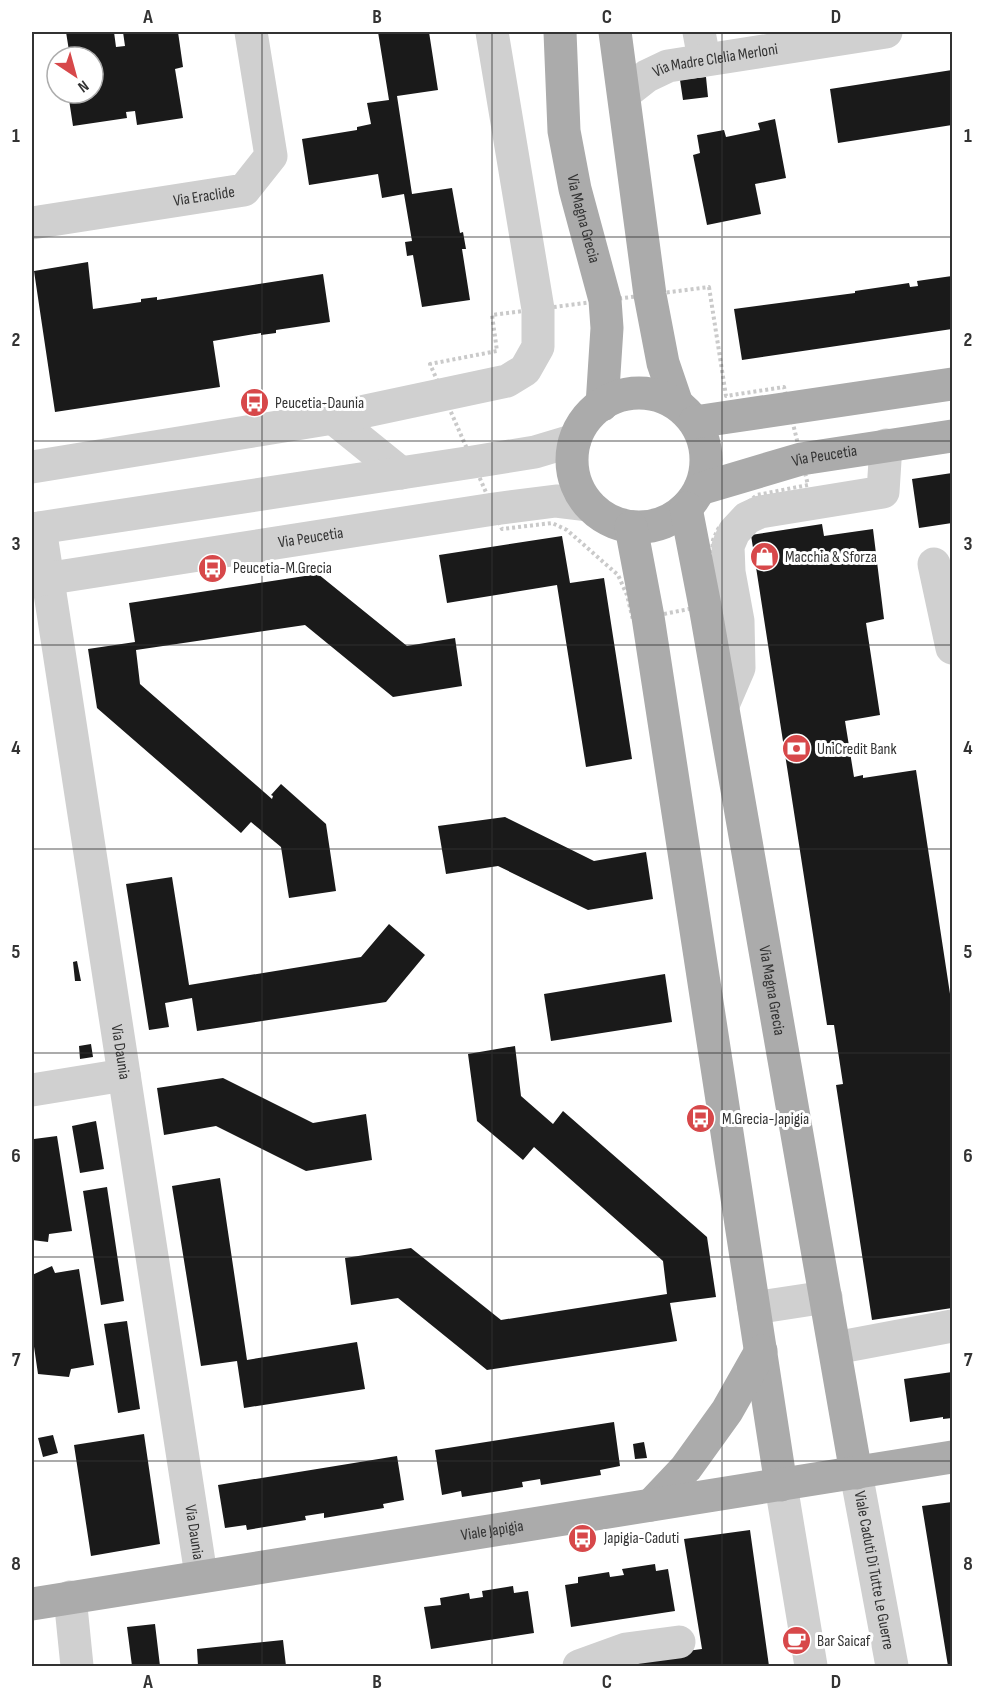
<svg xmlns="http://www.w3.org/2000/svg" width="984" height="1698" viewBox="0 0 984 1698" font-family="'Sofia Sans Condensed',sans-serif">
  <rect width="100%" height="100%" fill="#fff"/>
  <path fill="#1a1a1a" d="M66,32H114L116,47L125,46L123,32H178L183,67L175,69L183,118L137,125L135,111L126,112L127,118L73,126L68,93H93V57H70Z
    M378,32H429L438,90L397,96L412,194L452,188L460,233L463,232L466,249H462L470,300L422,307L413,255L407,256L405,242L412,241L404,194L382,198L378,174L309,185L302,139L357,130V127L371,124L367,103L389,100Z
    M952,70V125L838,143L830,89Z
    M706,77L708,97L683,100L680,80Z
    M775,119L786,178L755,184L761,214L707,225L693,155L700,153L697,135L724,130L726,137L760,130L758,123Z
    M88,262L93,309L141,302V299L157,297V300L323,274L330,322L276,330V333L261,335V333L213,341L220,387L55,412L34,271Z
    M952,276V329L742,360L734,309L855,293V291L909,283L910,287L918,286L917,281Z
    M952,473V523L919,528L912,479Z
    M822,524L824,536L873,529L884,619L866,623L880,715L845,721L854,777L863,775V778L916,770L952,1007V1308L872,1320L836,1085L843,1084L834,1025H827L751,535Z
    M562,536L570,583L604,578L632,759L586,767L557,585L447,603L439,555Z
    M318,574L407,646L455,638L462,686L393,697L305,625L136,650L140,684L272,799L273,796L271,795L281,784L326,824L336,891L289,898L281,847L251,822L241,833L97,708L88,649L135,642L129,603Z
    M505,817L594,861L646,852L653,899L588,910L498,866L446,874L438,826Z
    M172,877L189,985L361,957L389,924L425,955L386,1002L197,1031L192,998L165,1003L169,1027L149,1030L126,884Z
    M77,961L81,981H75L73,962Z
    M665,974L672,1022L551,1041L544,994Z
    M91,1044L93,1057L80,1059L79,1046Z
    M515,1046L521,1096L553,1124L563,1111L707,1237L716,1297L670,1303L677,1341L487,1370L398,1298L351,1305L345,1258L411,1248L501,1320L667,1294L663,1261L534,1147L523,1160L477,1121L468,1054Z
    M223,1078L313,1123L366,1114L372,1160L306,1171L216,1126L164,1135L157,1088Z
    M96,1121L104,1169L80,1173L72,1126Z
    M32,1133L34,1139L57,1136L72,1231L49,1234L48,1242L32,1240Z
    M220,1178L247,1360L357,1342L365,1389L244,1408L237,1361L201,1366L172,1186Z
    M107,1187L124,1301L101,1305L83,1191Z
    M52,1266L55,1273L79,1269L94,1365L71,1369L69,1377L38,1374L32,1333V1275Z
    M127,1321L140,1409L118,1413L104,1324Z
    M952,1372V1418L943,1419V1417L910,1422L904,1379Z
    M614,1422L620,1466L600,1470L601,1475L541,1485L540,1479L522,1482L523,1487L462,1497L461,1491L442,1495L435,1450Z
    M144,1434L160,1544L91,1556L74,1445Z
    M53,1435L58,1453L43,1457L38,1438Z
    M644,1442L647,1458L635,1459L633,1444Z
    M397,1456L404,1500L383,1504L384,1508L324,1518V1513L305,1516L306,1520L247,1530L246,1525L225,1528L218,1485Z
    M952,1502V1666H948L922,1506Z
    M750,1530L769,1666H631L665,1654L702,1649L684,1539Z
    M655,1564L656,1571L668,1569L675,1611L571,1627L565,1585L578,1583V1577L609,1572L610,1577L624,1575L622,1569Z
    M513,1586L514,1593L528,1591L534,1633L431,1649L424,1607L441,1605L440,1598L469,1593L470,1599L483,1597L482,1591Z
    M155,1624L160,1666H132L127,1627Z
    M283,1640L286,1666H198L197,1649Z"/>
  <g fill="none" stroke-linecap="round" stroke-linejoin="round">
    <path stroke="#cacaca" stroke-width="4" stroke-dasharray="3 3" stroke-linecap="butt" d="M709,287L726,396L784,387L808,485L757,495L727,519L718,529L713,540L711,565L720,603L633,620L627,595L618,575L567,530L552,523L502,529L430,364L497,351L492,315Z"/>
    <g stroke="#d0d0d0" stroke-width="33">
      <path d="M699,32L704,59"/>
      <path id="s1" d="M624,94L647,76L668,66L886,32"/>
      <path id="s2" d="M32,223L244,190L271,156L251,32"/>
      <path d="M333,418L401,473"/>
      <path d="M32,467L333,418L507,381L525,370L538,347V309L492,32"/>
      <path id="s3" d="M40,528L201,1575"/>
      <path d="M32,529L473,462L535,452L575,440"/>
      <path d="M934,564L952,648"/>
      <path id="s4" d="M32,581L494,509L556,501L589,505"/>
      <path d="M723,705L739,668L738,621L729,572L728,546L734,532L747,518L760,512L883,492L886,445"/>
      <path d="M32,1090L124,1075"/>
      <path d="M754,1308L826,1297"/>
      <path d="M835,1348L952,1326"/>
      <path id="s5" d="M856,1473L892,1666"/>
      <path d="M781,1485L811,1666"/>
      <path d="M70,1597L77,1666"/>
      <path d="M579,1666L626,1649L679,1642"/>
    </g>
    <g stroke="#ababab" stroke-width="33">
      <path id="s6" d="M560,32L564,131L575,189L605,300L607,328L602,405"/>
      <path d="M615,32L650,295L663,363L677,404"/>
      <circle cx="639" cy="460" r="67"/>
      <path d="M695,422L952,384"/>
      <path id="s7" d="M700,489L801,459L952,436"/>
      <path id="s8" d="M686,508L705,606L856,1473"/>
      <path d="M631,527L648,617L781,1485"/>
      <path d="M651,1505L686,1468L727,1411L761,1351"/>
      <path id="s9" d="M32,1604L952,1457"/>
    </g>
  </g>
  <path fill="none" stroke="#333" stroke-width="1.5" stroke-opacity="0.55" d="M262,32V1666M492,32V1666M722,32V1666M32,237H952M32,441H952M32,645H952M32,849H952M32,1053H952M32,1257H952M32,1461H952"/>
  <defs>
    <symbol id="bus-disc" viewBox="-11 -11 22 22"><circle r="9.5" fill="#d7484a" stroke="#fff"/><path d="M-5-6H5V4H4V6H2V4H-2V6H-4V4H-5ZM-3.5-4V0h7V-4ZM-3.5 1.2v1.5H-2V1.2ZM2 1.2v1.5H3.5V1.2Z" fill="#fff"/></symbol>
    <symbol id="shop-disc" viewBox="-11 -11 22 22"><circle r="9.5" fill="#d7484a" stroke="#fff"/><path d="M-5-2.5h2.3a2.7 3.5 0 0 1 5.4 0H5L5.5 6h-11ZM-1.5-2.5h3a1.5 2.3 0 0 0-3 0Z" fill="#fff"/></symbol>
    <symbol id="bank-disc" viewBox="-11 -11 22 22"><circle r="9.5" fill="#d7484a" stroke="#fff"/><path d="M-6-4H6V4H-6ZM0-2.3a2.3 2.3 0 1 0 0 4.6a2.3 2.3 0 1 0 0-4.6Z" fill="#fff"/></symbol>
    <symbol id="cafe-disc" viewBox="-11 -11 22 22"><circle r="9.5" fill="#d7484a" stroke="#fff"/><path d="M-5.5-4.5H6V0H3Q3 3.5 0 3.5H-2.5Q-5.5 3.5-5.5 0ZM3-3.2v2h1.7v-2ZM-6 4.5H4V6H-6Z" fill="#fff"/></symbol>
  </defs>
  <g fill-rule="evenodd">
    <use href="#bus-disc" x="238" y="386" width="33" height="33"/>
    <use href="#shop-disc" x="748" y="540" width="33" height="33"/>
    <use href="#bus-disc" x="196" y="552" width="33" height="33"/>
    <use href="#bank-disc" x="780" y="732" width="33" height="33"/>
    <use href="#bus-disc" x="684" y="1102" width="33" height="33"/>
    <use href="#bus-disc" x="566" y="1522" width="33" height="33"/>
    <use href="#cafe-disc" x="780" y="1624" width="33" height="33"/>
  </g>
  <g text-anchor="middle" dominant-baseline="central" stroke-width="6" stroke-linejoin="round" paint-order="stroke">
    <g font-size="16" fill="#333" stroke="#fff">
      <text stroke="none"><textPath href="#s1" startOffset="100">Via Madre Clelia Merloni</textPath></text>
      <text stroke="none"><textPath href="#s2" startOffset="174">Via Eraclide</textPath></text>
      <text stroke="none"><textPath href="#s6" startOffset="189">Via Magna Grecia</textPath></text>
      <text stroke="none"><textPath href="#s7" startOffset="129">Via Peucetia</textPath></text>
      <text stroke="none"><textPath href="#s4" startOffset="282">Via Peucetia</textPath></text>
      <text stroke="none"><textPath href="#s8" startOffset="490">Via Magna Grecia</textPath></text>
      <text stroke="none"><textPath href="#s3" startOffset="530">Via Daunia</textPath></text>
      <text stroke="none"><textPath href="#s9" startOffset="466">Viale Japigia</textPath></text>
      <text stroke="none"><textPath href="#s3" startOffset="1016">Via Daunia</textPath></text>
      <text stroke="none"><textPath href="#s5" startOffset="99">Viale Caduti Di Tutte Le Guerre</textPath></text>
    </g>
    <g font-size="16" fill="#333" stroke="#fff" text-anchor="start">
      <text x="275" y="403">Peucetia-Daunia</text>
      <text x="785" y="557">Macchia &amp; Sforza</text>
      <text x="233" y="568">Peucetia-M.Grecia</text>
      <text x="817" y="749">UniCredit Bank</text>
      <text x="722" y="1119">M.Grecia-Japigia</text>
      <text x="604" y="1538">Japigia-Caduti</text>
      <text x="817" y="1641">Bar Saicaf</text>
    </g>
  </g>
  <rect width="984" height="1698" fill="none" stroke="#ffffff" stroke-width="66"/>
  <g transform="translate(75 75) rotate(144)"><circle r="28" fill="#ffffff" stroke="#adadad" stroke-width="1.5"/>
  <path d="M0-4.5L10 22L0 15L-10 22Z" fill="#d7484a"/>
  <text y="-9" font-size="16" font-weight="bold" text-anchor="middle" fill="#333333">N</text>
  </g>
  <rect x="33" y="33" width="918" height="1632" fill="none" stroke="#333" stroke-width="2"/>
  <g font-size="20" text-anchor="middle" font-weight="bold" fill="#333">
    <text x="148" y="23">A</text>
    <text x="377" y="23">B</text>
    <text x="607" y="23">C</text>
    <text x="836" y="23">D</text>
    <text x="16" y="142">1</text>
    <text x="968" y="142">1</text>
    <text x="16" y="346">2</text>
    <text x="968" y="346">2</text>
    <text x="16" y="550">3</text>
    <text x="968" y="550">3</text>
    <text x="16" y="754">4</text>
    <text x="968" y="754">4</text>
    <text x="16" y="958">5</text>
    <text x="968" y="958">5</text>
    <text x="16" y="1162">6</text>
    <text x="968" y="1162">6</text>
    <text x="16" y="1366">7</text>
    <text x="968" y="1366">7</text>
    <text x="16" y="1570">8</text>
    <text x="968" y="1570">8</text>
    <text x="148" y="1688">A</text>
    <text x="377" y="1688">B</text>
    <text x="607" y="1688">C</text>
    <text x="836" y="1688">D</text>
  </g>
</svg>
